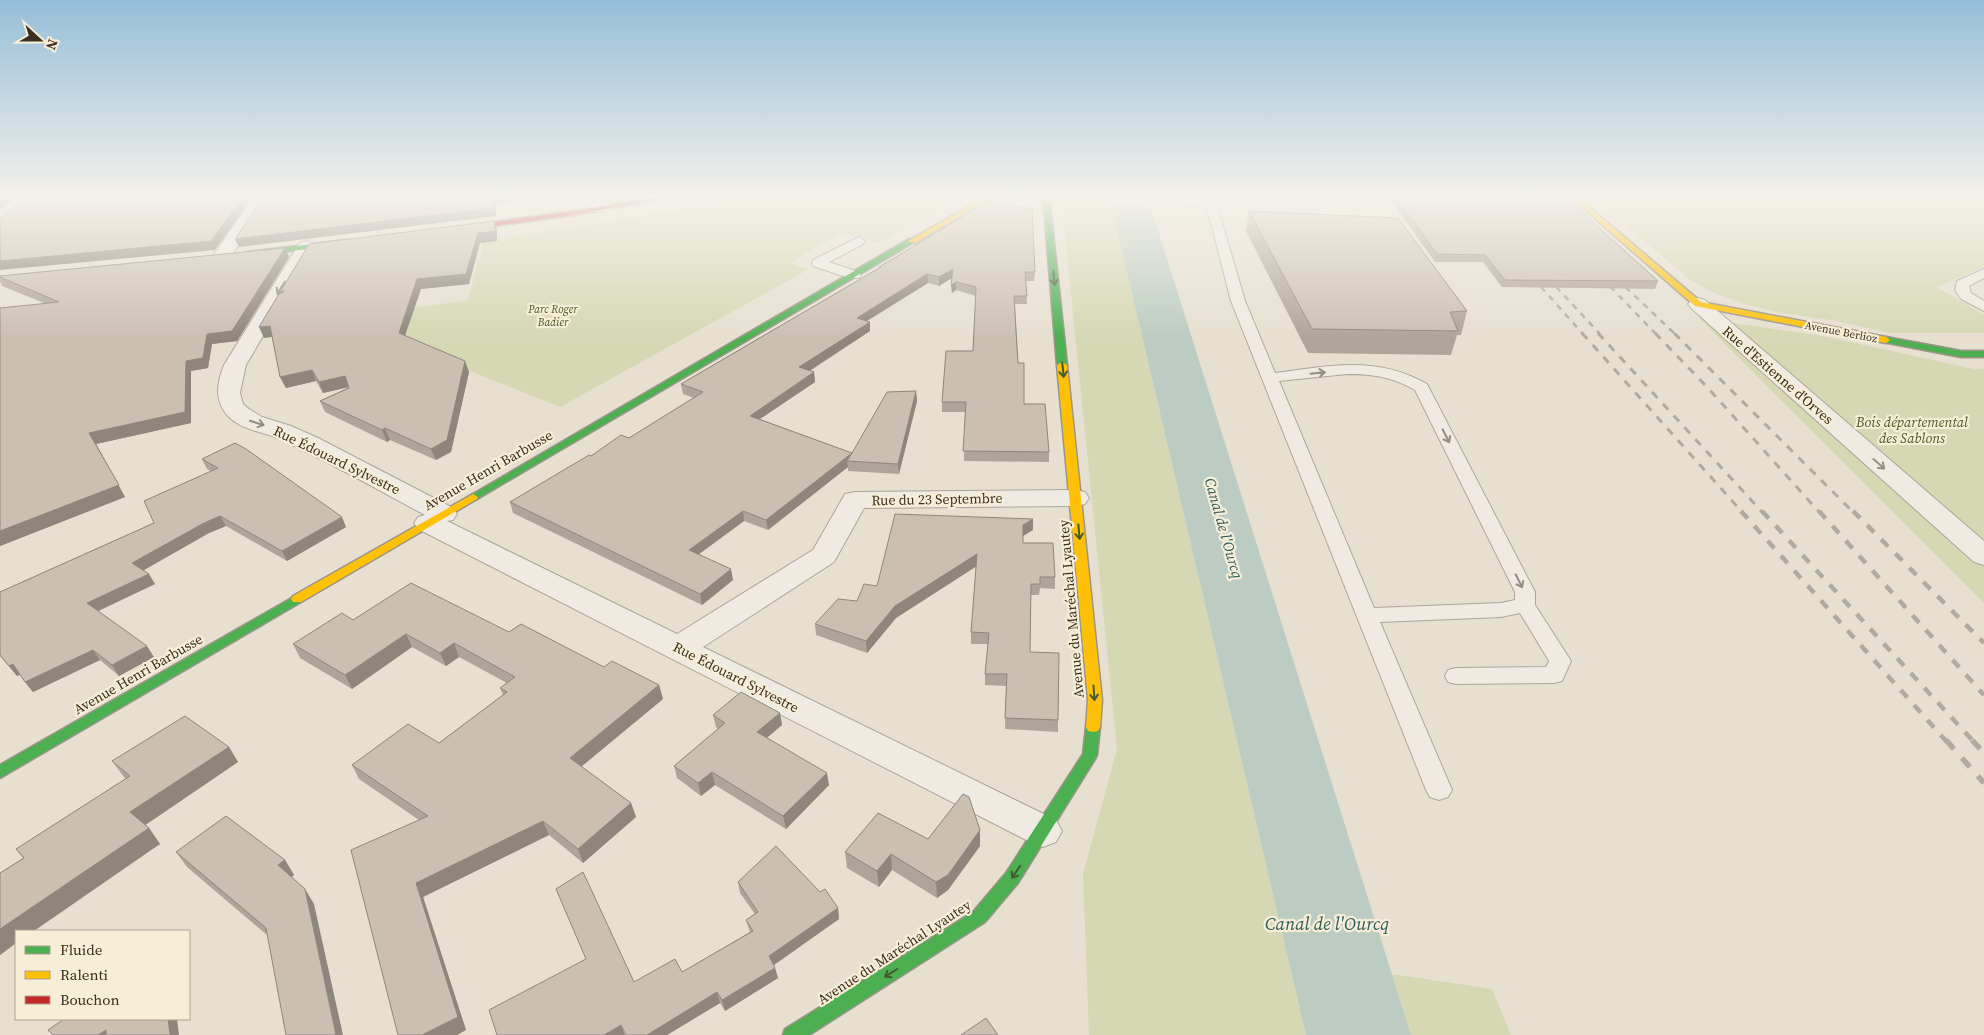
<svg xmlns="http://www.w3.org/2000/svg" width="1984" height="1035" viewBox="0 0 1984 1035" font-family="'Source Serif 4',serif">
  <rect width="100%" height="100%" fill="#e7e0d1"/>
  <path fill="#d6d7b3" d="M761,195H964L879,243L842,233L789,263L809,269L560,407L403,344L414,308L468,300L484,240L577,227Z
    M1061,195H1109L1306,1035H1089L1083,874L1117,749Z
    M1591,195H1984V267L1937,287L1984,315V333H1890L1837,321L1777,312L1748,305L1712,292L1689,279Z
    M1699,318L1822,336L1974,369H1984V603Z
    M1392,974L1492,989L1511,1035H1411Z"/>
  <path fill="#bcccc2" d="M1109,195H1147L1411,1035H1306Z"/>
  <g fill="none" stroke-linecap="round" stroke-linejoin="round">
    <defs>
      <path id="lane" d="M1142,195H1166L1205,200L1204,195H1214L1245,301L1275,373C1330,366 1376,355 1427,384L1535,592V605L1571,661L1562,681L1554,683L1456,684L1448,682L1445,676L1448,670L1456,668L1546,667L1549,661L1520,613L1501,617L1380,622L1452,790L1448,797L1439,800L1430,797L1426,790L1231,301L1207,208L1147,198L1143,197ZM1347,374C1373,374 1392,377 1415,390L1515,592V600L1501,603L1374,608L1279,381Z
        M859,237L865,241L863,244L829,262L859,272L861,275L859,278H849L813,266L812,263L813,260Z
        M1984,269V278L1969,286L1971,293L1984,301V311L1961,299L1955,290L1957,281Z"/>
      <path id="street" d="M255,195H271L228,261L221,263L214,261L212,257Z
        M594,195H610V208L607,212H595L592,208Z
        M306,241L312,243L315,247L246,365L240,393L243,404L249,409L262,417L291,426L318,438L453,508L457,514L453,520L447,521L677,634L813,550L845,494L855,492L1076,490L1085,492L1089,498L1085,504L1076,506L864,508L834,562L703,647L1056,820L1062,831L1056,842L1043,847L1030,842L418,529L414,523L418,517L425,515C384,493 342,469 300,449C291,444 282,439 272,436C256,431 239,428 227,415C214,399 217,383 224,365L297,247L300,243Z
        M1698,298L1705,300L1984,541V565L1974,562L1691,308L1688,304L1691,300Z"/>
      <path id="fast" d="M1043,195H1049L1067,365L1062,368L1057,365Z
        M909,239L916,241L477,499L473,500L468,497Z
        M346,240L350,242L349,244L247,256L243,254L247,252Z
        M1886,337L1961,351H1984V357H1961L1883,342L1882,340Z
        M297,595L301,596L303,599L301,602L0,778V765Z
        M1093,722L1098,723L1100,727L1097,755L1095,759L1018,883L985,922L809,1035H783L785,1029L973,912L1006,873L1083,754L1086,727L1088,723Z"/>
      <path id="slow" d="M988,195H995L915,243L908,241Z
        M1568,195H1575L1701,302L1886,337L1890,340L1886,343L1695,306Z
        M1062,362L1067,365L1102,700L1100,727L1098,731L1093,732L1088,731L1086,727L1088,700L1057,365Z
        M473,494L478,497L477,499L301,602H293L291,599L293,596Z"/>
      <path id="jam" d="M671,195H684L574,215L458,231L454,229L458,227L574,211Z"/>
    </defs>
    <use href="#lane" stroke="#ada599" stroke-width="2"/>
    <use href="#street" stroke="#ada599" stroke-width="2"/>
    <use href="#fast" stroke="#9c958a" stroke-width="3"/>
    <use href="#slow" stroke="#9c958a" stroke-width="3"/>
    <use href="#jam" stroke="#9c958a" stroke-width="3"/>
    <use href="#lane" fill="#efebe3" fill-rule="evenodd"/>
    <use href="#street" fill="#efebe3" fill-rule="evenodd"/>
    <use href="#fast" fill="#4caf50" fill-rule="evenodd"/>
    <use href="#slow" fill="#ffc107" fill-rule="evenodd"/>
    <use href="#jam" fill="#c62828" fill-rule="evenodd"/>
    <path stroke="#afaaa2" stroke-width="2.5" stroke-dasharray="6 6" stroke-linecap="butt" d="M1533,278L1583,334
      M1548,278L1600,334
      M1602,278L1656,334
      M1617,279L1675,334"/>
    <path stroke="#afaaa2" stroke-width="3" stroke-dasharray="8 8" stroke-linecap="butt" d="M1582,333L1743,513
      M1598,333L1763,513
      M1655,333L1708,388L1820,513
      M1674,333L1854,513"/>
    <path stroke="#afaaa2" stroke-width="4.5" stroke-dasharray="10 10" stroke-linecap="butt" d="M1741,511L1947,742
      M1762,511L1974,742
      M1819,511L1984,695
      M1853,511L1984,643"/>
    <path stroke="#afaaa2" stroke-width="5.5" stroke-dasharray="12 12" stroke-linecap="butt" d="M1946,740L1984,783
      M1972,740L1984,753"/>
  </g>
  <path fill="#afa499" d="M1387,195H1512L1658,281L1655,289L1502,287L1483,262H1435Z
    M1249,211L1467,311L1461,335H1457L1451,355L1308,353L1246,231Z
    M494,221L497,230V241L480,243L469,284L421,289L405,336L469,372L451,452L436,460L390,440L387,442L325,412L320,401L349,387L323,393L316,381L286,388L280,377L272,337L264,338Z
    M285,248L289,257L237,341L212,344L208,368L191,371V423L96,444L125,497L0,546L44,303L2,286L0,281V277Z
    M879,267L1035,272L1034,281H1026L1027,304H1015L1018,363L1024,404L1049,452V462L964,461L965,412H942V402L973,351L976,296L956,290L952,293V278L939,286L928,283L867,321L870,322V331L810,371L814,372L815,382L760,419L852,453L916,391L917,401L899,474L848,471V467L768,530L744,521L699,554L733,580L702,605L513,513L510,502L591,456L629,438L694,398L683,394L681,384L879,268Z
    M202,459L346,527L287,561L226,526L209,533L143,570L155,584L98,611L154,657L119,676L100,660L33,692L20,675L17,676L0,656V592L154,523L211,471L207,469Z
    M1033,530L1023,536V543L1055,577V589L1040,588L1039,595H1031L1030,652L1058,720V732L1005,729L1006,686L985,685V674L988,644H971V632L976,566L896,618L867,653L816,635L815,624L857,601L877,586Z
    M353,620L509,632L604,667L659,685L663,699L581,766L631,803L636,817L583,863L549,835L423,897L466,1030L457,1035H398L419,820L359,779L352,765L439,743L503,695L500,688L507,683L459,657L446,666L412,647L352,689L300,658L293,644Z
    M780,713L782,725L767,738L829,785L786,829L715,785L701,796L677,778L674,766L718,729L716,727L713,715Z
    M229,747L238,762L145,825L149,828L160,844L16,931V943L0,955V873L23,858L16,849L126,779L124,777L112,761Z
    M980,830V846L948,890L937,898L892,870L879,887L847,868L845,852Z
    M176,852L285,860L294,875L291,877L314,904L267,935L187,867Z
    M738,882L820,892L838,908L839,919L774,965L778,978L725,1011L720,1003L667,1035L634,982L682,972L750,932L746,920L755,914L740,893Z"/>
  <path fill="#8e867d" d="M3,195H18L0,209V197Z
    M245,195H254L215,250L0,270V261Z
    M509,195H569V197L495,204L496,216L239,247L235,239L493,196Z
    M494,221L497,230V241L480,243L469,284L421,289L402,344L399,333L417,279Z
    M285,248L289,257L237,341L212,344L208,368L191,371V423L96,444L125,497L0,546V531L89,433L186,361L207,334Z
    M953,269V277L939,286V277Z
    M927,274L928,283L857,327V318Z
    M956,282V290L952,293L951,285Z
    M870,322V331L801,376L799,367Z
    M270,326L275,336L264,338L259,327Z
    M465,361L469,372L451,452L436,460L431,449Z
    M312,370L316,381L286,388L280,377Z
    M814,372L815,382L751,425L750,416Z
    M345,376L349,387L323,393L319,382Z
    M916,391L917,401L899,474L898,464Z
    M385,428L390,440L387,442L382,430Z
    M852,453L847,461L848,467L768,530L766,520Z
    M743,511L744,521L691,560L689,550Z
    M220,516L226,526L209,533L139,573L132,563L204,523Z
    M342,517L346,527L287,561L282,551Z
    M1033,519V530L1023,536V525Z
    M977,554V566L896,618L867,653L866,641L895,606Z
    M731,569L733,580L702,605L700,594Z
    M149,574L155,584L94,613L87,603Z
    M406,634L412,647L352,689L345,675Z
    M454,643L459,657L446,666L440,653Z
    M147,646L154,657L119,676L112,665Z
    M93,650L100,660L33,692L25,682Z
    M13,664L21,674L17,676L9,666Z
    M659,685L663,699L575,772L570,758Z
    M780,713L782,725L759,744L757,732Z
    M229,747L238,762L141,828L130,812Z
    M712,772L715,785L701,796L698,783Z
    M827,773L829,785L786,829L783,816Z
    M631,803L636,817L583,863L578,849Z
    M543,821L549,835L423,897L466,1030L457,1035H422L416,883Z
    M149,828L160,844L34,931H16V943L0,955V929Z
    M980,830V846L948,890L937,898L936,882Z
    M891,854L892,870L879,887L877,871Z
    M285,860L294,875L288,880L278,865Z
    M305,889L314,904L343,1035H336Z
    M838,908L839,919L771,967L769,956Z
    M775,968L778,978L725,1011L722,1000Z
    M717,992L720,1003L667,1035H647Z
    M168,1019H177L179,1035H170Z
    M621,1025L625,1035H604Z
    M106,1030L110,1035H98Z"/>
  <path fill="#cbbfb2" stroke="#8e867d" d="M27,195H245L211,241L0,261V218H2Z
    M265,195H509L493,196L494,208L235,239Z
    M1394,195H1513L1564,196L1658,281L1505,280L1485,255L1437,254Z
    M989,201L1032,209L1035,272H1025L1027,296H1014L1016,331L1018,363H1024V404H1045L1049,452L963,451L966,402H942L946,351H973L976,287L956,282L951,285L953,269L939,277L927,274L857,318L870,322L799,367L814,372L750,416L852,453L887,392L916,391L898,464L847,461L852,453L766,520L743,511L689,550L731,569L700,594L510,502L589,455L591,456L621,435L629,438L703,392L681,384L881,267H879Z
    M1249,211L1398,218L1467,311L1450,312L1458,331L1312,329Z
    M494,221L495,231L478,233L466,274L417,279L399,333L465,361L447,440L431,449L385,428L382,430L320,401L349,388L345,376L319,382L312,370L280,377L270,326L259,327L309,244Z
    M285,248L232,331L207,334L203,358L186,361L185,412L89,433L119,485L0,531V308L59,302L0,277V276Z
    M235,443L246,449L342,517L282,551L220,516L204,523L132,563L149,574L87,603L147,646L112,665L93,650L25,682L13,664L9,666L0,655V592L154,523L144,501L218,468L202,459Z
    M895,514L1033,519L1023,525V543H1053L1055,577H1040V584H1031L1030,652L1059,653L1058,720L1005,718L1007,674H985L989,633L971,632L977,554L895,606L866,641L815,624L838,599L857,601L864,584L877,586Z
    M411,583L509,632L521,624L604,667L612,661L659,685L570,758L631,803L578,849L543,821L416,883L458,1017L422,1035H398L351,850L428,816L352,765L408,724L439,743L507,692L500,688L515,677L454,643L440,653L406,634L345,675L293,644L342,613L353,620Z
    M741,692L780,713L757,732L827,773L783,816L712,772L698,783L674,766L725,723L713,715Z
    M185,716L229,747L130,812L149,828L0,929V873L24,858L16,849L130,776L112,761Z
    M963,794L969,797L980,830L948,875L936,882L891,854L877,871L845,852L878,813L928,839Z
    M226,816L285,860L278,865L305,889L336,1035H286L266,928L176,852Z
    M776,846L820,892L825,889L838,908L769,956L775,968L722,1000L717,992L647,1035H626L621,1025L604,1035H497L489,1010L586,959L556,889L583,872L634,982L675,959L682,972L753,931L746,920L758,912L738,882Z
    M986,1018L998,1035H961Z
    M64,1019H168L170,1035H106V1030L98,1035H53L48,1030Z"/>
  <defs><path id="oneway-shaft" d="M-6 0H5M1.5-3L5.5 0L1.5 3" fill="none" stroke-width="1.6" stroke-linecap="round" stroke-linejoin="round" transform="scale(1.25)"/></defs>
  <g stroke="#425b31">
    <use href="#oneway-shaft" transform="translate(1054 278) rotate(85)"/>
    <use href="#oneway-shaft" transform="translate(1063 370) rotate(84)"/>
    <use href="#oneway-shaft" transform="translate(1079 532) rotate(85)"/>
    <use href="#oneway-shaft" transform="translate(1094 693) rotate(86)"/>
    <use href="#oneway-shaft" transform="translate(1016 872) rotate(124)"/>
    <use href="#oneway-shaft" transform="translate(891 973) rotate(148)"/>
  </g>
  <g stroke="#968c82">
    <use href="#oneway-shaft" transform="translate(281 288) rotate(121)"/>
    <use href="#oneway-shaft" transform="translate(1318 373) rotate(-6)"/>
    <use href="#oneway-shaft" transform="translate(257 423) rotate(18)"/>
    <use href="#oneway-shaft" transform="translate(1446 436) rotate(63)"/>
    <use href="#oneway-shaft" transform="translate(1879 464) rotate(41)"/>
    <use href="#oneway-shaft" transform="translate(1519 581) rotate(63)"/>
  </g>
  <linearGradient id="sky" x2="0" y2="1"><stop stop-color="#96bed9"/><stop offset="0.58" stop-color="#f4f1ea"/><stop offset="1" stop-color="#f4f1ea" stop-opacity="0"/></linearGradient>
  <rect width="1984" height="339" fill="url(#sky)"/>
  <g text-anchor="middle" dominant-baseline="central" stroke-width="4.5" stroke-linejoin="round" paint-order="stroke">
    <g font-size="11" font-style="italic" fill="#4d5a26" stroke="#f7eed8">
      <text x="553" y="309">Parc Roger<tspan x="553" dy="13">Badier</tspan></text>
    </g>
    <g font-size="11" fill="#3d2e20" stroke="#f7eed8">
      <text transform="translate(1841 332) rotate(11)">Avenue Berlioz</text>
    </g>
    <g font-size="14" fill="#3d2e20" stroke="#f7eed8">
      <text transform="translate(1778 375) rotate(41)">Rue d'Estienne d'Orves</text>
      <text transform="translate(337 460) rotate(26)">Rue Édouard Sylvestre</text>
      <text transform="translate(488 470) rotate(-30)">Avenue Henri Barbusse</text>
      <text transform="translate(937 499) rotate(-1)">Rue du 23 Septembre</text>
      <text transform="translate(1071 609) rotate(-95)">Avenue du Maréchal Lyautey</text>
      <text transform="translate(138 674) rotate(-30)">Avenue Henri Barbusse</text>
      <text transform="translate(736 677) rotate(27)">Rue Édouard Sylvestre</text>
      <text transform="translate(894 952) rotate(-33)">Avenue du Maréchal Lyautey</text>
    </g>
    <g font-size="14" font-style="italic" fill="#4d5a26" stroke="#f7eed8">
      <text x="1912" y="422">Bois départemental<tspan x="1912" dy="16">des Sablons</tspan></text>
    </g>
    <g font-size="15" font-style="italic" fill="#2f5d5a" stroke="#f7eed8">
      <text transform="translate(1224 528) rotate(74)">Canal de l'Ourcq</text>
    </g>
    <g font-size="18" font-style="italic" fill="#2f5d5a" stroke="#f7eed8">
      <text x="1327" y="923">Canal de l'Ourcq</text>
    </g>
  </g>
  <rect x="15" y="930" width="175" height="90" fill="#f7eed8" stroke="#ada18e"/>
  <rect x="25" y="946" width="25" height="8" fill="#4caf50" stroke="#ada18e"/>
  <text x="60" y="955" font-size="15" fill="#3d2e20">Fluide</text>
  <rect x="25" y="971" width="25" height="8" fill="#ffc107" stroke="#ada18e"/>
  <text x="60" y="980" font-size="15" fill="#3d2e20">Ralenti</text>
  <rect x="25" y="996" width="25" height="8" fill="#c62828" stroke="#ada18e"/>
  <text x="60" y="1005" font-size="15" fill="#3d2e20">Bouchon</text>
  <g transform="translate(40 40) rotate(111)" stroke="#f7eed8" stroke-width="4" paint-order="stroke">
  <path d="M0-4L9 19L0 12L-9 19Z" fill="#3d2e20"/>
  <text y="-8" font-size="14" font-weight="bold" text-anchor="middle" fill="#3d2e20">N</text>
  </g>
</svg>
